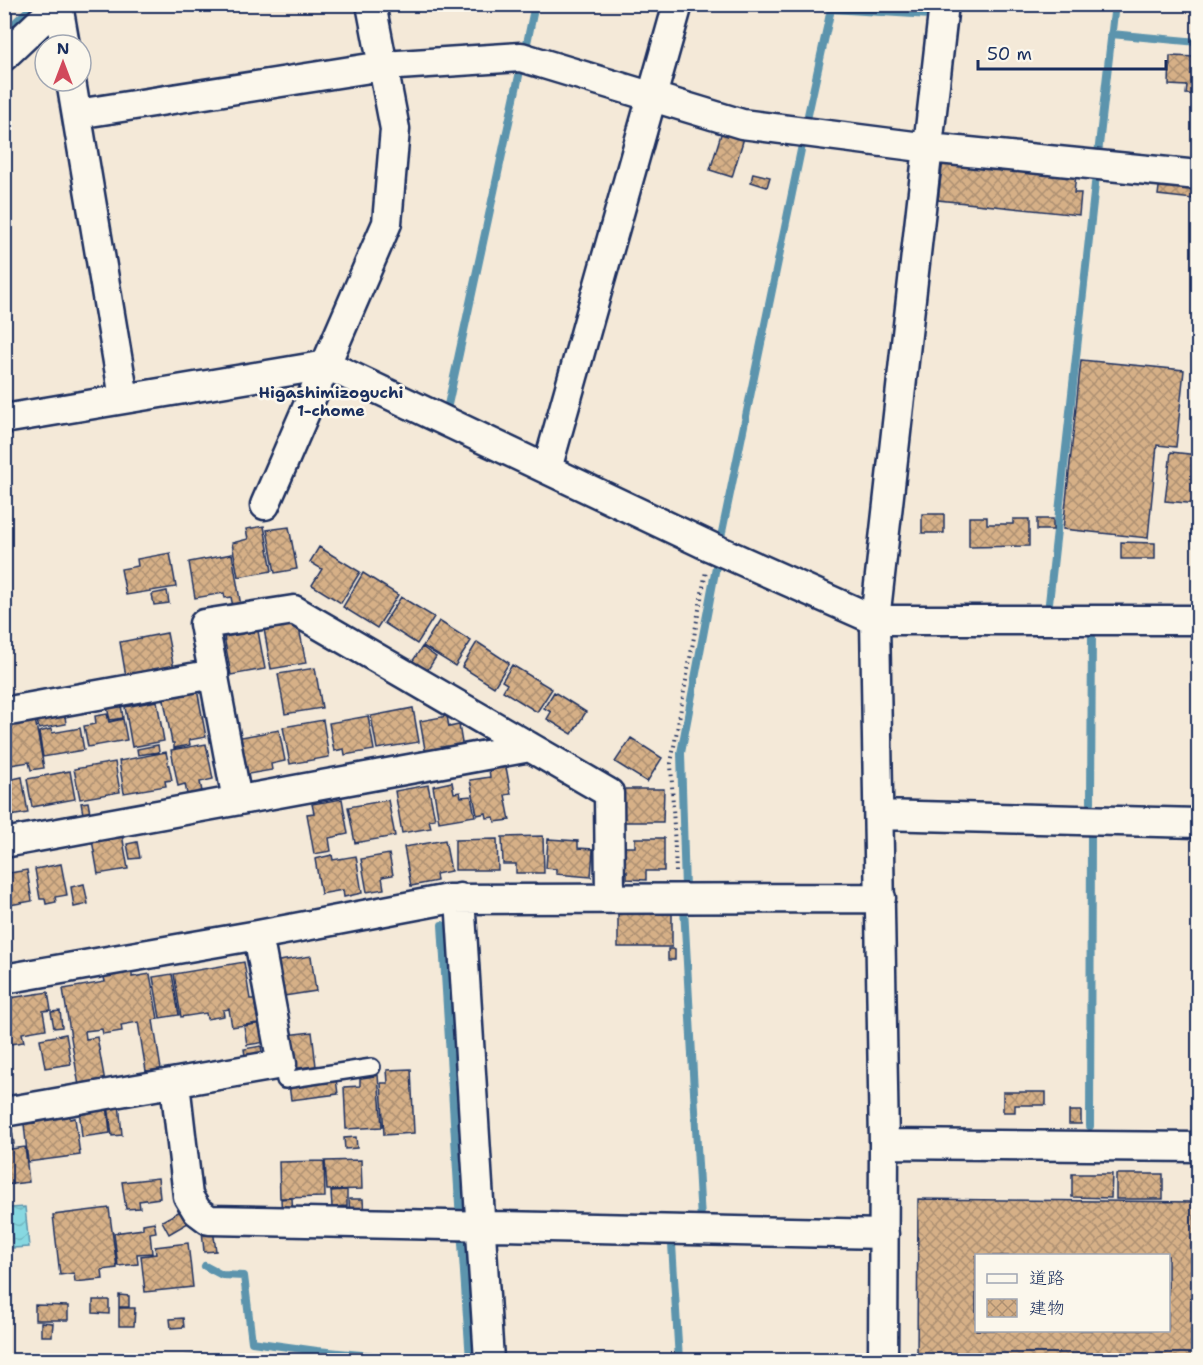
<svg xmlns="http://www.w3.org/2000/svg" width="1203" height="1365" viewBox="0 0 1203 1365" font-family="'Shantell Sans','Klee One',sans-serif">
  <defs>
    <pattern id="water-waves" width="16" height="10" patternUnits="userSpaceOnUse" patternTransform="scale(1.5)"><rect width="16" height="10" fill="#87d8e1"/><path d="M0 5q4-4 8 0t8 0" fill="none" stroke="#74bac3"/></pattern>
    <pattern id="building-cross-hatch" width="8" height="8" patternUnits="userSpaceOnUse" patternTransform="scale(1.5)"><rect width="8" height="8" fill="#d6b087"/><path d="M0 0l8 8M0 8l8-8" fill="none" stroke="#ad9072"/></pattern>
  </defs>
  <rect width="100%" height="100%" fill="#f4e9d8"/>
  <filter id="ink" filterUnits="userSpaceOnUse"><feTurbulence type="fractalNoise" baseFrequency=".0167" numOctaves="2"/><feDisplacementMap in="SourceGraphic" scale="12" xChannelSelector="R" yChannelSelector="G"/><feConvolveMatrix kernelMatrix="1 2 1 2 8 2 1 2 1" color-interpolation-filters="sRGB"/></filter>
  <g filter="url(#ink)">
    <path fill="url(#water-waves)" stroke="#5c94ad" stroke-width="1.5" d="M25,1207L29,1247L13,1248L10,1208Z"/>
    <g fill="none" stroke-linecap="round" stroke-linejoin="round">
      <path stroke="#5c94ad" stroke-width="8" d="M4,33L35,4
        M1111,34L1198,42
        M526,48L535,4
        M806,124L831,9L931,15V9
        M1098,154L1115,4
        M448,405L520,71
        M721,537L802,145
        M1048,612L1096,175
        M1091,802L1092,632
        M685,889L681,753L718,556L719,557
        M684,908L701,1220H697
        M442,925L460,1220
        M1090,1126L1091,834
        M462,1243L470,1360
        M672,1244L679,1360
        M205,1266L222,1275L244,1276L252,1342L317,1351L418,1360"/>
    </g>
    <path fill="url(#building-cross-hatch)" stroke="#1b2f5e" stroke-width="1.5" fill-rule="evenodd" d="M1170,56L1198,57V95L1186,94L1187,86L1169,85Z
      M722,131L744,138L732,177L710,170Z
      M943,160L1076,174L1074,193H1081L1079,215L938,200Z
      M753,173L770,177L767,187L751,182Z
      M1160,180L1194,184L1193,199L1158,195Z
      M1081,360L1184,370L1176,447L1157,445L1148,538L1063,529Z
      M1171,452L1198,455V504L1165,501Z
      M922,514H944V533H922Z
      M969,517H987V524H1013V519H1029V546L969,547Z
      M1037,519H1053V530H1037Z
      M264,526L272,571L238,577L232,543L248,539L246,529Z
      M289,527L297,569L275,573L267,530Z
      M1121,542L1155,543V559H1121Z
      M319,547L360,572L341,603L312,585L322,569L310,562Z
      M170,553L176,587L126,595L121,569L138,566L137,559Z
      M232,554L241,606L233,607L231,597L225,598L224,593L195,598L189,562Z
      M363,573L398,595L377,628L343,607Z
      M167,591L169,603L154,605L152,594Z
      M401,597L434,617L417,644L384,623Z
      M439,621L471,641L455,666L423,646Z
      M298,623L306,663L271,669L264,629Z
      M258,631L265,669L231,675L224,637Z
      M167,633L174,669L126,677L120,642Z
      M477,642L509,663L494,687L462,667Z
      M422,647L436,657L427,671L412,662Z
      M512,665L552,689L537,712L503,691L507,684L502,681Z
      M315,668L322,708L285,714L278,674Z
      M197,689L206,737L189,740L190,745L174,748V743H172L163,695Z
      M554,692L586,712L572,734L547,719L551,712L544,708Z
      M157,701L164,741L132,747L125,707Z
      M121,704L123,718L110,720L107,707Z
      M413,708L419,742L377,749L371,716Z
      M54,713L55,717L65,716L66,724L39,729L36,716Z
      M107,714L109,722L123,719L127,740L88,747L84,726L96,724L95,716Z
      M368,716L374,750L345,755L344,749L334,751L329,723Z
      M447,716L449,727L459,725L463,749L426,755L420,721Z
      M35,719L44,768L31,770L29,762L4,766V739L11,738L8,724Z
      M323,720L329,757L290,764L283,727Z
      M80,728L84,750L43,757L39,732L51,729L52,733Z
      M279,730L285,761L271,764L272,770L243,775L236,738Z
      M631,738L662,758L647,782L615,762Z
      M206,744L213,779L200,782L202,791L187,794L185,784L178,786L171,750Z
      M158,745L159,752L138,755L137,749Z
      M166,752L172,780L165,781L166,786L124,793L119,761Z
      M115,762L120,792L80,799L74,769Z
      M506,767L511,794L505,795L510,820L495,822L494,817L487,818L486,813L477,815L470,780L490,777L489,769Z
      M70,771L75,799L32,807L27,779Z
      M22,777L28,813L4,817V781Z
      M452,782L454,793L460,792L461,797L471,796L475,816L439,822L433,786Z
      M428,785L435,819L429,820L431,828L402,833L395,791Z
      M618,789H664L663,822H618Z
      M342,799L348,834L329,838L331,851L314,854L307,814L314,813L312,804Z
      M388,800L395,836L355,843L348,807Z
      M88,802L90,813L83,814L81,803Z
      M122,834L128,869L98,874L92,840Z
      M543,836L544,873H516V864H503L502,837Z
      M635,838H664V871H646V880L627,879V871H625V847H635Z
      M497,839L498,870H455V840Z
      M548,839L578,841V848L593,849L591,877L556,874V869L546,868Z
      M445,840L451,871L436,874L437,881L411,886L404,847Z
      M137,842L140,858L130,859L127,844Z
      M389,854L393,875L382,877L384,889L367,892L361,859Z
      M332,855L333,860L356,856L362,893L344,897L343,890L321,894L315,859Z
      M61,864L67,895L55,897L56,902L46,904L45,899H40L35,869Z
      M27,870L32,901L4,906V874Z
      M84,884L88,904L74,907L71,887Z
      M618,914H672V947H618Z
      M668,949H675V960H668Z
      M311,956L316,991L278,997L273,962Z
      M244,962L250,999H254L258,1023L232,1027L229,1009L223,1010L224,1016L207,1019L206,1013L181,1017L174,974Z
      M132,972V977L150,974L158,1019L153,1020L161,1069L146,1071L138,1022L121,1025L122,1031L103,1034L102,1029L85,1031L86,1039L97,1037L105,1082L79,1086L63,989L105,982L104,977Z
      M172,974L179,1015L160,1018L153,977Z
      M48,992L51,1010L43,1011L46,1029L22,1033L24,1042L11,1044L9,1035L4,1036V999Z
      M60,1011L62,1027L54,1028L51,1012Z
      M263,1023L266,1042L247,1045L244,1026Z
      M312,1032L316,1066L291,1069L286,1035Z
      M66,1034L71,1064L45,1068L40,1039Z
      M261,1046L263,1059L246,1062L244,1049Z
      M411,1069L414,1133L384,1135L381,1083H388L387,1070Z
      M378,1075L382,1127L346,1129L344,1087L360,1086V1076Z
      M336,1079L338,1094L291,1100L289,1085Z
      M1003,1092H1046V1105H1015V1112H1003Z
      M119,1103L122,1135L112,1136L108,1104Z
      M107,1105L110,1133L82,1137L79,1109Z
      M1069,1111H1081V1124H1069Z
      M70,1114V1119L75,1118L80,1155L28,1162L24,1124L35,1123V1118Z
      M11,1122L14,1144L4,1145V1123Z
      M356,1137L357,1148L345,1149L344,1138Z
      M25,1147L29,1182L4,1185V1150Z
      M361,1160L362,1189L327,1190L325,1161Z
      M324,1161L325,1197L280,1198L279,1162Z
      M1072,1174H1112L1111,1198L1072,1197Z
      M1116,1174H1163V1199H1116Z
      M158,1178L160,1198L139,1201L140,1208L126,1209L122,1182Z
      M347,1190V1206L332,1207L331,1191Z
      M292,1198L293,1217H282L281,1199Z
      M349,1199H363L364,1217L350,1218Z
      M918,1199L1195,1202L1193,1360H917ZM976,1256H1168V1330H976Z
      M1195,1202H1198V1360H1194Z
      M109,1208L117,1268L102,1270L103,1279L75,1282L74,1273L60,1275L53,1215Z
      M182,1210L188,1223L169,1234L162,1221Z
      M154,1222L156,1232L150,1233L152,1253L137,1254L138,1264L118,1266L114,1233L143,1229V1224Z
      M213,1229L216,1251L204,1252L202,1230Z
      M188,1243L193,1287L145,1292L141,1256L156,1254L155,1247Z
      M119,1295L129,1296V1307H119Z
      M93,1300H109V1314L93,1313Z
      M35,1305L68,1306V1320H35Z
      M119,1308H135L134,1326H119Z
      M183,1318L184,1327L171,1328L170,1319Z
      M41,1322L53,1323L52,1336H41Z
      M200,1355V1360H183L182,1357Z"/>
    <g fill="none" stroke-linecap="round" stroke-linejoin="round">
      <defs>
        <path id="service" d="M282,1064L285,1080L372,1067"/>
        <path id="minor" d="M58,5L65,45
          M4,56L59,4
          M71,81L124,398
          M77,114L383,66L521,57L742,124L929,148L1198,175
          M4,419L327,365L711,547L875,620H1198
          M547,469L678,4
          M265,505L387,223L395,129L371,4
          M4,712L214,674
          M237,800L204,624L294,610L609,793L610,898
          M879,815L1198,823
          M4,843L530,747
          M460,898L489,1360
          M4,979L258,935L448,899L881,898
          M175,1083L188,1196L197,1211L209,1220L884,1234
          M4,1112L282,1064L258,935
          M884,1144L1198,1147
          M883,1360L884,1144L875,620L944,4"/>
      </defs>
      <use href="#service" stroke="#1b2f5e" stroke-width="20"/>
      <use href="#minor" stroke="#1b2f5e" stroke-width="33"/>
      <path stroke="#1b2f5e" stroke-width="4" stroke-dasharray="1.5 4.5" stroke-linecap="butt" d="M676,872L671,763L706,571"/>
      <use href="#service" stroke="#fbf7ec" stroke-width="15"/>
      <use href="#minor" stroke="#fbf7ec" stroke-width="28"/>
    </g>
  </g>
  <g text-anchor="middle" dominant-baseline="central" stroke-width="5" stroke-linejoin="round" paint-order="stroke">
    <g font-size="16" font-weight="bold" fill="#1b2f5e" stroke="#fbf7ec">
      <text x="331" y="392">Higashimizoguchi<tspan x="331" dy="18">1-chome</tspan></text>
    </g>
  </g>
  <rect width="1203" height="1365" fill="none" stroke="#fbf7ec" stroke-width="24"/>
  <rect x="12" y="12" width="1179" height="1341" fill="none" stroke="#1b2f5e" stroke-width="2" filter="url(#ink)"/>
  <rect x="975" y="1254" width="195" height="78" fill="#fbf7ec" stroke="#a1a7b3" stroke-width="1.5"/>
  <rect x="987" y="1274" width="30" height="9" fill="#fbf7ec" stroke="#a1a7b3" stroke-width="1.5"/>
  <text x="1029" y="1284" font-size="18" fill="#1b2f5e">道路</text>
  <rect x="987" y="1299" width="30" height="18" fill="url(#building-cross-hatch)" stroke="#a1a7b3" stroke-width="1.5"/>
  <text x="1029" y="1314" font-size="18" fill="#1b2f5e">建物</text>
  <g transform="translate(63 63)"><circle r="28" fill="#fbf7ec" stroke="#a1a7b3" stroke-width="1.5"/>
  <path d="M0-4.5L10 22L0 15L-10 22Z" fill="#d1495b"/>
  <text y="-9" font-size="16" font-weight="bold" text-anchor="middle" fill="#1b2f5e">N</text>
  </g>
  <path d="M978 60v9h188v-9" fill="none" stroke="#1b2f5e" stroke-width="3"/>
  <text x="987" y="60" font-size="18" fill="#1b2f5e" stroke="#fbf7ec" stroke-width="4.5" paint-order="stroke">50 m</text>
</svg>
